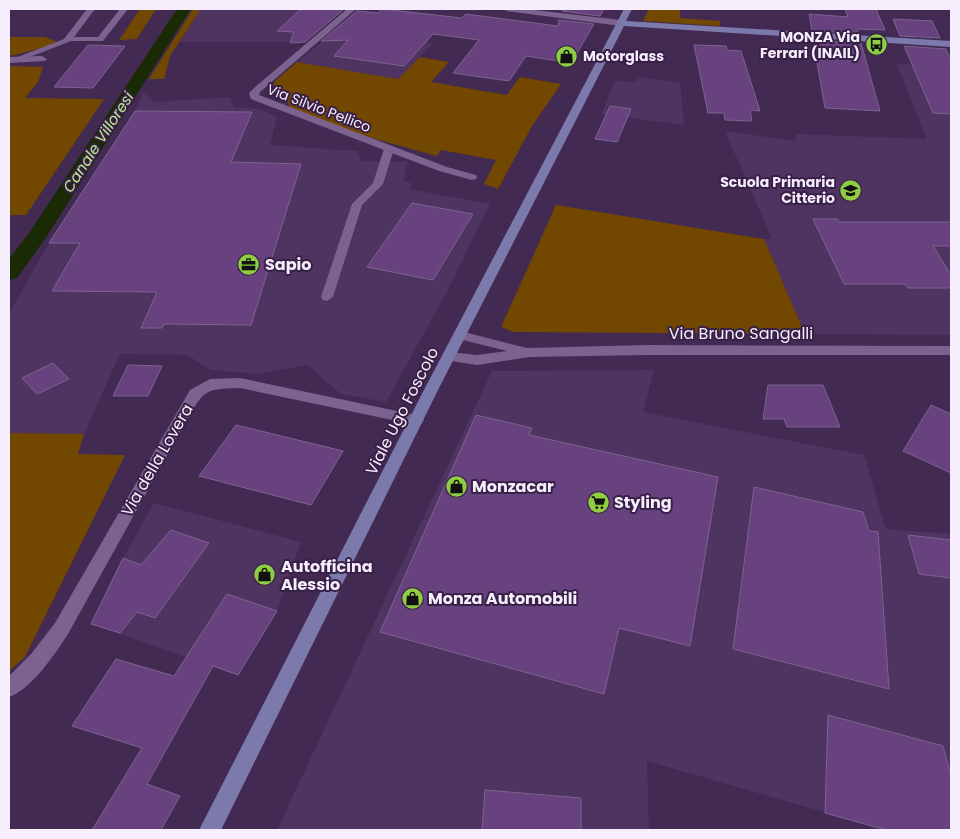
<svg xmlns="http://www.w3.org/2000/svg" width="960" height="839" viewBox="0 0 960 839" font-family="Poppins,sans-serif">
  <rect width="100%" height="100%" fill="#422a52"/>
  <path fill="#4f3461" d="M201,9H342L304,42H180Z
    M338,29L433,43L399,79L297,62Z
    M897,64L951,67V335L805,334L764,239H772L725,131L796,141L795,134L927,139Z
    M638,77L680,83L684,125L602,114L615,80L635,83Z
    M143,92L155,102L230,97L234,107L260,109L277,117L270,145L357,151L361,161L407,162L404,181L413,184L409,189L490,204L450,286L386,402L341,394L307,365L259,374L211,370L187,355L120,354L84,434L9,433V313L49,243L135,111Z
    M654,370L643,412L864,455L886,529L951,534V830H886L647,761L649,830H277L492,371Z
    M154,503L301,542L277,611L238,675L91,624L123,558Z"/>
  <path fill="#724700" d="M140,9H156L137,39L119,40Z
    M193,9H201L170,56L164,79H149Z
    M649,9H680V18L720,21V26L643,21Z
    M9,37H45L60,43L15,55H9Z
    M420,57L449,62L431,82L507,95L520,77L561,84L532,126L498,189L484,184L496,160L441,150L437,156L375,139L292,110L282,93L271,95L274,89V82L297,62L398,79Z
    M9,66L43,67L38,82L25,98L104,99L26,215H9Z
    M556,205L764,239L805,334L514,332L501,327Z
    M9,433L84,434L78,454L125,455L25,657L9,671Z"/>
  <g fill="none" stroke-linecap="round" stroke-linejoin="round">
    <path fill="#1a2a05" fill-rule="evenodd" d="M177,9H191L47,236L17,278L9,280V259L29,233Z"/>
  </g>
  <path fill="#67427f" stroke="#7d638f" d="M301,9H344L305,42L290,43L294,32L277,31Z
    M382,9L462,18L466,14L558,26L559,20L594,24L571,63L526,56L509,81L453,73L479,40L433,34L404,66L334,56L348,40L321,41L357,11L378,13Z
    M563,9H604L600,16L562,11Z
    M845,9H876L885,30L857,29L858,33L812,31L809,14L848,17Z
    M893,19L932,21L940,38L900,36Z
    M813,40L861,43L880,111L825,108Z
    M88,45L125,46L93,88L54,87Z
    M694,45L726,46L727,50L741,51L760,111L750,110L752,121L725,120L724,113H708Z
    M904,46L946,49L951,60V114L933,113Z
    M610,106L631,109L617,142L595,139Z
    M135,111L252,112L231,162L301,164L251,325L164,324L162,328H141L157,292L52,291L80,243H49Z
    M412,203L473,214L433,280L367,267Z
    M813,219H837L839,222H951V246H933L951,275V288H908L905,284H844Z
    M53,363L69,379L37,394L22,378Z
    M128,365L162,366L148,396H113Z
    M768,385H823L840,427H787L784,419H763Z
    M931,405L951,414V473L903,451Z
    M476,415L532,428L529,435L718,477L690,646L619,628L604,694L380,632Z
    M236,425L343,451L311,505L199,476Z
    M754,487L863,512L869,531L878,532L889,689L733,649Z
    M171,530L209,543L155,618L137,612L120,633L91,624L123,558L141,565Z
    M908,535L951,540V578L919,574Z
    M227,594L277,611L238,675L213,666L147,784L180,796L161,830H92L142,748L72,726L116,659L174,676Z
    M828,715L943,746L951,776V830H886L825,813Z
    M485,790L581,798V830H482Z"/>
  <g fill="none" stroke-linecap="round" stroke-linejoin="round">
    <path fill="#7c628f" fill-rule="evenodd" d="M87,9H95L74,37H98L120,9H128L103,41H71L17,62L10,60L64,39Z
      M389,146L394,149L383,184L362,205L333,297L327,301L323,300L321,297L352,204L373,183L384,149Z"/>
    <path fill="#7c628f" fill-rule="evenodd" d="M347,9H356L260,92L259,95L447,167L476,175L477,177L476,179L472,180L439,171L251,99L249,93L254,88Z
      M503,9H525L621,20L625,23L621,26L507,11Z
      M42,56L47,59L45,61L9,63V57Z
      M460,331L527,348L647,345L951,346V355H647L530,357L477,365L444,360L442,357L444,354L449,352L477,355L507,351L455,338L453,335L455,332Z
      M240,378L416,415L421,416L424,420L421,424L416,425L240,388C202,389 204,391 185,423L68,634C55,654 32,689 9,697V676L31,654L55,623L190,390L210,379Z"/>
    <path fill="#7c7aac" fill-rule="evenodd" d="M624,9H632L626,21L951,41V47L624,26L439,388L221,830H199L425,388Z"/>
  </g>
  <defs>
    <symbol id="bus-disc" viewBox="-11 -11 22 22"><circle r="9.5" fill="#8fcd42" stroke="#382047"/><path d="M-5-6H5V4H4V6H2V4H-2V6H-4V4H-5ZM-3.5-4V0h7V-4ZM-3.5 1.2v1.5H-2V1.2ZM2 1.2v1.5H3.5V1.2Z" fill="#111"/></symbol>
    <symbol id="shop-disc" viewBox="-11 -11 22 22"><circle r="9.5" fill="#8fcd42" stroke="#382047"/><path d="M-5-2.5h2.3a2.7 3.5 0 0 1 5.4 0H5L5.5 6h-11ZM-1.5-2.5h3a1.5 2.3 0 0 0-3 0Z" fill="#111"/></symbol>
    <symbol id="school-disc" viewBox="-11 -11 22 22"><circle r="9.5" fill="#8fcd42" stroke="#382047"/><path d="M0-5L7-2L0 1L-7-2ZM-4 1L0 2.5L4 1V4Q0 6-4 4Z" fill="#111"/></symbol>
    <symbol id="office-disc" viewBox="-11 -11 22 22"><circle r="9.5" fill="#8fcd42" stroke="#382047"/><path d="M-6-3h4V-5.5h4V-3h4V5H-6ZM-1-4.5V-3h2v-1.5ZM-6 0V1H6V0Z" fill="#111"/></symbol>
    <symbol id="supermarket-disc" viewBox="-11 -11 22 22"><circle r="9.5" fill="#8fcd42" stroke="#382047"/><path d="M-6-5.5h2.5l.6 2H6L4.5 2H-2.5L-4.4-4H-6ZM-1.5 3.2a1.3 1.3 0 1 0 .1 0ZM3 3.2a1.3 1.3 0 1 0 .1 0Z" fill="#111"/></symbol>
  </defs>
  <g fill-rule="evenodd">
    <use href="#bus-disc" x="864" y="32" width="25" height="25"/>
    <use href="#shop-disc" x="554" y="44" width="25" height="25"/>
    <use href="#school-disc" x="838" y="178" width="25" height="25"/>
    <use href="#office-disc" x="236" y="252" width="25" height="25"/>
    <use href="#shop-disc" x="444" y="474" width="25" height="25"/>
    <use href="#supermarket-disc" x="586" y="490" width="25" height="25"/>
    <use href="#shop-disc" x="252" y="562" width="25" height="25"/>
    <use href="#shop-disc" x="400" y="586" width="25" height="25"/>
  </g>
  <g text-anchor="middle" dominant-baseline="central" stroke-width="4" stroke-linejoin="round" paint-order="stroke">
    <g font-size="14" font-weight="bold" fill="#f6edfd" stroke="#382047" text-anchor="end">
      <text x="860" y="37">MONZA Via<tspan x="860" dy="16">Ferrari (INAIL)</tspan></text>
      <text x="583" y="56" text-anchor="start">Motorglass</text>
      <text x="835" y="182">Scuola Primaria<tspan x="835" dy="16">Citterio</tspan></text>
    </g>
    <g font-size="14" fill="#f6edfd" stroke="#382047">
      <text transform="translate(319 108) rotate(21)">Via Silvio Pellico</text>
    </g>
    <g font-size="15" font-style="italic" fill="#bbec8b" stroke="#382047">
      <text transform="translate(98 142) rotate(-57)">Canale Villoresi</text>
    </g>
    <g font-size="16" font-weight="bold" fill="#f6edfd" stroke="#382047" text-anchor="start">
      <text x="265" y="264">Sapio</text>
      <text x="472" y="486">Monzacar</text>
      <text x="614" y="502">Styling</text>
      <text x="281" y="566">Autofficina<tspan x="281" dy="18">Alessio</tspan></text>
      <text x="428" y="598">Monza Automobili</text>
    </g>
    <g font-size="16" fill="#f6edfd" stroke="#382047">
      <text x="741" y="333">Via Bruno Sangalli</text>
      <text transform="translate(402 411) rotate(-63)">Viale Ugo Foscolo</text>
      <text transform="translate(157 460) rotate(-60)">Via della Lovera</text>
    </g>
  </g>
  <rect width="960" height="839" fill="none" stroke="#f6edfd" stroke-width="20"/>
</svg>
